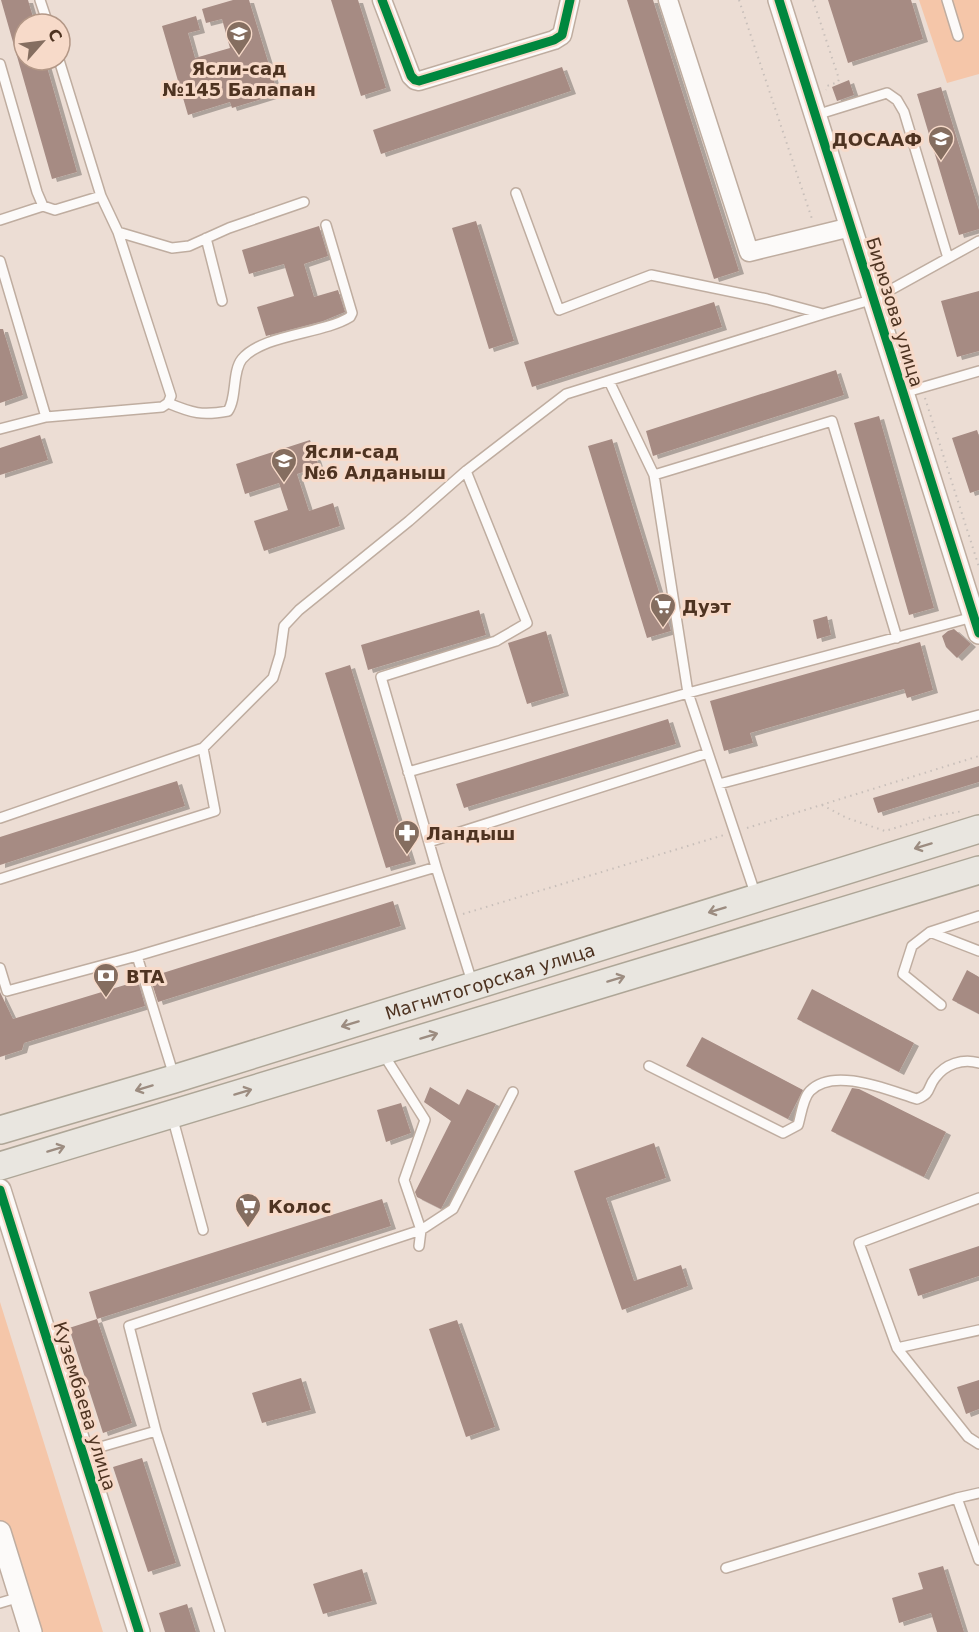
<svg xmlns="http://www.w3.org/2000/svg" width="979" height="1632" viewBox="0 0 979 1632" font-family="'DejaVu Sans',sans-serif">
  <defs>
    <filter id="shadow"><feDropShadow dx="5" dy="3" stdDeviation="0" flood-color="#0004"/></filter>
  </defs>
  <rect width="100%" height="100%" fill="#ecddd4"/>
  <path fill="#f5c6a9" d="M919,0H979V74L947,83Z
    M0,1302L103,1632H31L0,1530Z"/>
  <path fill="#a68b83" filter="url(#shadow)" d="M1,0H28L35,24H24V60H45L77,172L52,179Z
    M233,0H249L278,94L232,108L230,102L188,115L162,26L196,16L200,30L188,33L195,58L230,48L222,19L206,23L202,9Z
    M331,0H358L386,88L361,96Z
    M627,0H653L739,271L714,279Z
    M828,0H911L923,39L848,63Z
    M562,67L571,91L381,154L373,130Z
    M849,80L854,95L837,101L832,87Z
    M941,87L979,210V229L959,235L917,94Z
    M476,221L514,341L489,349L452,228Z
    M319,226L328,256L304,264L314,297L338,290L345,312L323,321L266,336L257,307L294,296L284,264L249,274L242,250Z
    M979,291V351L957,357L941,301Z
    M714,302L722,327L532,387L524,362Z
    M0,329H3L23,395L0,403Z
    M836,370L844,395L653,456L646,431Z
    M879,416L934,608L909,615L854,423Z
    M977,430L979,436V490L970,493L952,438Z
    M40,435L48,460L0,475V448Z
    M612,439L671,631L647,638L588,446Z
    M310,440L319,467L297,474L309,511L333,503L340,526L264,551L254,521L288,510L279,483L245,494L236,464Z
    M479,610L486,635L368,670L361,645Z
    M827,616L831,635L817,639L813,620Z
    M954,629L971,644L957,658L946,647L942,636L948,631Z
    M546,631L564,693L527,704L508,643Z
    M920,642L933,690L907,698L904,689L750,733L753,743L724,751L710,701Z
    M350,665L411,861L386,868L325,673Z
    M668,719L676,744L464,808L456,784Z
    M979,766V782L878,813L873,798Z
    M177,781L185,806L0,865V837Z
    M393,901L401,926L158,1002L150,977Z
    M967,970L979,977V1014L952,1000Z
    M138,981L145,1006L24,1043L22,1050L0,1057V992L13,1019Z
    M812,989L914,1043L899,1072L797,1019Z
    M702,1037L803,1090L788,1119L686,1066Z
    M430,1087L459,1105L467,1089L496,1104L441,1209L417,1197L415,1192L451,1121L424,1102Z
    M852,1088L859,1089L946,1132L924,1177L831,1131Z
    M401,1103L411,1133L386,1142L377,1110Z
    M654,1143L666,1178L606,1198L634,1281L681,1265L688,1286L622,1310L574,1171Z
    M382,1199L391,1226L97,1319L89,1292Z
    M979,1246V1276L918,1296L909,1269Z
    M97,1319L132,1423L103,1433L69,1328Z
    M457,1320L495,1427L466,1437L429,1329Z
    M301,1378L311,1410L262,1423L252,1393Z
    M979,1380V1409L966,1414L957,1387Z
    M142,1458L176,1563L148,1572L113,1467Z
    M943,1566L964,1632H937L931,1613L899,1623L892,1598L923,1589L918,1573Z
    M362,1569L372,1601L323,1614L313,1584Z
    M187,1604L196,1632H165L159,1613Z"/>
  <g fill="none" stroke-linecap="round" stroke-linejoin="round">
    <defs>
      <path id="service" d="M40,0L48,24
        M947,0L958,36
        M0,64L37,192L43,206L55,210L101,196L59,60
        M816,115L887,93L897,100L904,112L948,258
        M516,193L559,310L651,275L767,299L823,314L874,299L979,241
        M101,196L118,232
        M0,220L43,206
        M206,238L222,301
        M0,261L46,417
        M609,381L654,475
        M903,393L979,371
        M168,403C192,413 202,416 228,411C237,398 232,371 242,359C263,334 323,334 350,317L352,313L326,225
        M0,429L46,417L162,407L168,403L171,396L118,232L172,248L189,246L229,228L304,202
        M466,471L566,394L823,314
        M408,772L688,693L973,617
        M719,784L979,715
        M0,818L203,748L215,811L0,879
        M429,842L708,753
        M436,867L472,982
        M756,896L688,693L654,475L832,421L897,638
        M930,932L979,916
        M137,956L174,1076
        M0,968L7,991L137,956L436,867L381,677L496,641L527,623L466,471L409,521L299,610L284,626L280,655L273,678L203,748
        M941,1005L903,974L912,946L930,932L979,951
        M649,1066L783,1133L798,1125C801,1115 803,1098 810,1091C834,1066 890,1091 917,1099C932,1093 927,1088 935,1078C945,1064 963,1058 979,1063
        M172,1116L203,1230
        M419,1246L421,1230L453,1209L513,1092
        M979,1330L897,1348L968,1437L979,1444
        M897,1348L859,1243L979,1198
        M156,1431L220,1632
        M83,1452L156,1431L129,1326L421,1230L404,1180L425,1120L382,1052
        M979,1493L957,1498L979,1560
        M726,1568L957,1498
        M0,1603L20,1597"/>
      <path id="minor" d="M382,0L411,76L415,80L419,81L554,40L562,35L570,0
        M668,0L749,252L851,227"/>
      <path id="tertiary" d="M779,0L979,633
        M0,1190L139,1632
        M0,1532L31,1632"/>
      <g id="primary">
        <path id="s1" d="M0,1130L174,1079L979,829"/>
        <path d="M0,1166L979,870"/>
      </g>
    </defs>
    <use href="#service" stroke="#bfada0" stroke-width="12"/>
    <use href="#minor" stroke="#bfada0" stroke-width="21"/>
    <use href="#tertiary" stroke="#bfada0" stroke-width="24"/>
    <use href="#primary" stroke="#aea697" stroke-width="30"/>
    <path stroke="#c8bfba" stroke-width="2" stroke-dasharray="1.5 4.5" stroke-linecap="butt" d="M739,0L812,219
      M813,0L839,79L838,82L827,86L826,90
      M925,398L979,567
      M822,805L847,818L885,831L935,816L963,811
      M747,828L979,756
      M463,914L724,835"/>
    <use href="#service" stroke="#fcfaf9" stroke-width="9"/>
    <use href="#minor" stroke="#fcfaf9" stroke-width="18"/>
    <use href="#tertiary" stroke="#fcfaf9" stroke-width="21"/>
    <use href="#primary" stroke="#e9e6e0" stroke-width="27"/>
    <defs>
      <path id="cycleway" d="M382,0L411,76L415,80L419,81L554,40L562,35L570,0
        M779,0L979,633
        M0,1190L139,1632"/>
    </defs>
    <use href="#cycleway" stroke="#f7dac9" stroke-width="13"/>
    <use href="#cycleway" stroke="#00873e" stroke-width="9"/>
  </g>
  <defs><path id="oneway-shaft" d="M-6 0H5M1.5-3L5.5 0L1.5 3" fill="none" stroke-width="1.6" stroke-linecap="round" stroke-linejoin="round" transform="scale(1.5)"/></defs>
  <g stroke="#9c8c80">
    <use href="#oneway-shaft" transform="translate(923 846) rotate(163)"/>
    <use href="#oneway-shaft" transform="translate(717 910) rotate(163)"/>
    <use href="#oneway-shaft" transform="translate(616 979) rotate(-17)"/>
    <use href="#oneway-shaft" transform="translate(350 1024) rotate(163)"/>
    <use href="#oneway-shaft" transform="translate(429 1036) rotate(-17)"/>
    <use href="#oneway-shaft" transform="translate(144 1088) rotate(163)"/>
    <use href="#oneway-shaft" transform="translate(243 1092) rotate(-17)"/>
    <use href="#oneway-shaft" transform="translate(56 1149) rotate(-17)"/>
  </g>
  <defs>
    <symbol id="school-pin" viewBox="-11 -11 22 30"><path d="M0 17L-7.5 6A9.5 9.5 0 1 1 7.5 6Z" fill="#856e60" stroke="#f7dac9"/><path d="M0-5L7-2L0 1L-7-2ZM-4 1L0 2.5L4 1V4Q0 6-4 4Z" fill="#fff"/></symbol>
    <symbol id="supermarket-pin" viewBox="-11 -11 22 30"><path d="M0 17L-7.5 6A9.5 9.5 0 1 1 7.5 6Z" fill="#856e60" stroke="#f7dac9"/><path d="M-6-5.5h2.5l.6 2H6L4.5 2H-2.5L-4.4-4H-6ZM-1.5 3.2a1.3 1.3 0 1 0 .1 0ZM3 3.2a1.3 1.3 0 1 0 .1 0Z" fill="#fff"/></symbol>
    <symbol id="pharmacy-pin" viewBox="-11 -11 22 30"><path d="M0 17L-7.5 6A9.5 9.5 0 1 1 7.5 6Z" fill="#856e60" stroke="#f7dac9"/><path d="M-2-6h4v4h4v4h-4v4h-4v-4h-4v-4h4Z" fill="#fff"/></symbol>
    <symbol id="bank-pin" viewBox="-11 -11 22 30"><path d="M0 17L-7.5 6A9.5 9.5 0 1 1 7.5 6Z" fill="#856e60" stroke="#f7dac9"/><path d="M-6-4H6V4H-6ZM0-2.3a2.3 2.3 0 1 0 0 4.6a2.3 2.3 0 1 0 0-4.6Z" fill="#fff"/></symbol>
  </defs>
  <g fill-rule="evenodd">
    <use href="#school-pin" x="224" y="19" width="30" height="40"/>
    <use href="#school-pin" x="926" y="124" width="30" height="40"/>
    <use href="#school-pin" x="269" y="446" width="30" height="40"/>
    <use href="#supermarket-pin" x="648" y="591" width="30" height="40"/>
    <use href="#pharmacy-pin" x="392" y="818" width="30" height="40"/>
    <use href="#bank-pin" x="91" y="961" width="30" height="40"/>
    <use href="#supermarket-pin" x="233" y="1191" width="30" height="40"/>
  </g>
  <g text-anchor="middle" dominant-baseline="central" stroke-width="6" stroke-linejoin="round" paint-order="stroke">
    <g font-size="18" font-weight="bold" fill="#4e3321" stroke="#f7dac9" text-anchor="start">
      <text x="239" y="68" text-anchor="middle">Ясли-сад<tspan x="239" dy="21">№145 Балапан</tspan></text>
      <text x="922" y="139" text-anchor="end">ДОСААФ</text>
      <text x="304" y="451">Ясли-сад<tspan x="304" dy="21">№6 Алданыш</tspan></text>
      <text x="682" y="606">Дуэт</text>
      <text x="426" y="833">Ландыш</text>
      <text x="126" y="976">BTA</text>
      <text x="268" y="1206">Колос</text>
    </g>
    <g font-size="18" fill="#4e3321" stroke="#f7dac9">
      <text transform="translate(895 312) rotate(73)">Бирюзова улица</text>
      <text stroke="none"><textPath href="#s1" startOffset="512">Магнитогорская улица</textPath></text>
      <text transform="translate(85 1406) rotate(73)">Кузембаева улица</text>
    </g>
  </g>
  <g transform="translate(42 42) rotate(62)"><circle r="28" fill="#f7dac9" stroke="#b39786" stroke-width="1.5"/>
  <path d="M0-4.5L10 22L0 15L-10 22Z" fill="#856e60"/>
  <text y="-9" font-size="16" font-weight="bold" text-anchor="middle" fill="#4e3321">С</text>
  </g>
</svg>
